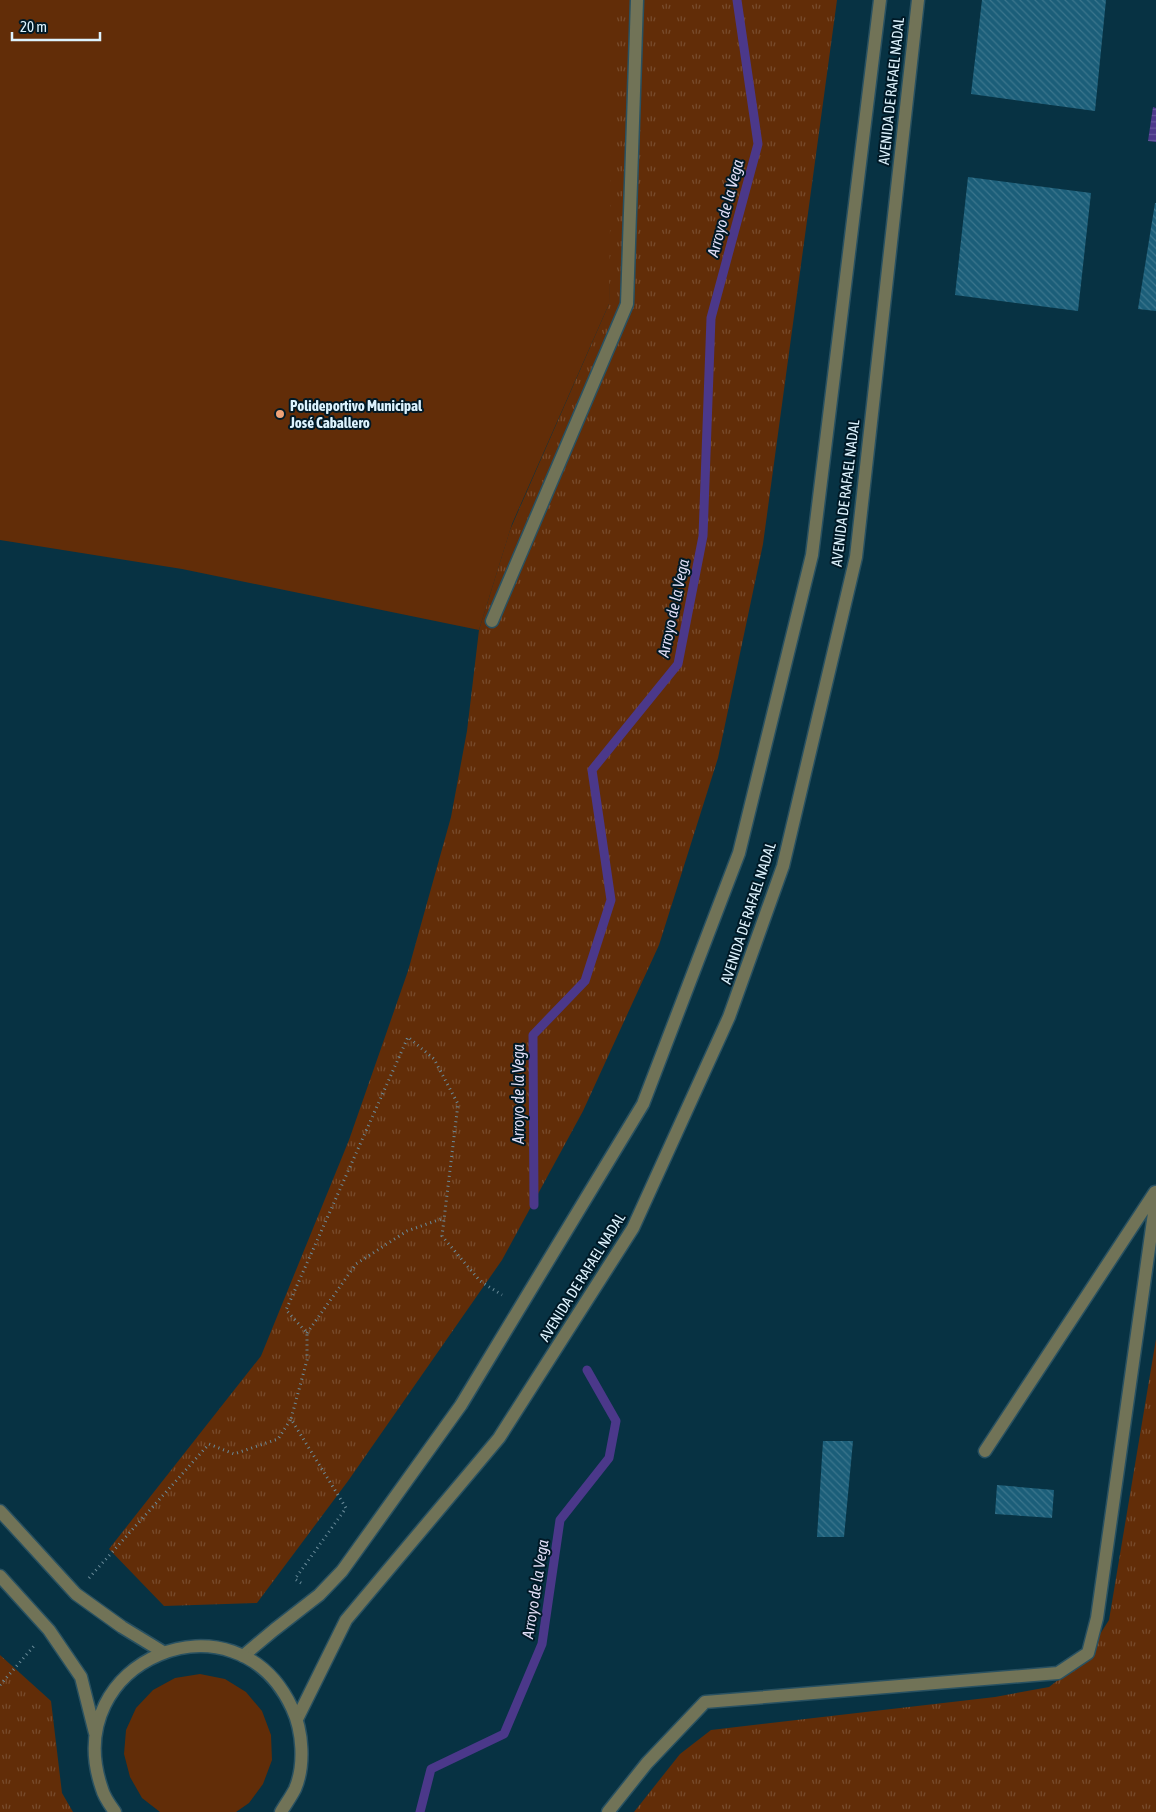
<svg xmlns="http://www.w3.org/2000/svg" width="1156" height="1812" viewBox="0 0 1156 1812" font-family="'Asap Condensed',sans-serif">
  <defs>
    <pattern id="park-tufts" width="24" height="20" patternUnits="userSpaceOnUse" patternTransform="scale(1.25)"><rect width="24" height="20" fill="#622d08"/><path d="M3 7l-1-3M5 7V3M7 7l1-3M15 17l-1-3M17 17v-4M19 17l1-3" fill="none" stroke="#784c2d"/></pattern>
    <pattern id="water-rules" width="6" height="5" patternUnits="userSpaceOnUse" patternTransform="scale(1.25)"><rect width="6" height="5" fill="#4b388a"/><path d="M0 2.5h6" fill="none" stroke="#64559c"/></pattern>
    <pattern id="building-back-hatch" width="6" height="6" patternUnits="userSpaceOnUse" patternTransform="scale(1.25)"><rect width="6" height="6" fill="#1b5e79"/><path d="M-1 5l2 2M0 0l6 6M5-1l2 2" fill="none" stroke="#3c768d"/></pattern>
  </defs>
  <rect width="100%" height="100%" fill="#073243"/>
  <path fill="#622d08" d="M0,0H622L609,304L512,524L479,630L182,569L0,540Z
    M200,1674L225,1679L246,1692L262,1711L271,1735L272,1760L263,1784L249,1803L236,1812H160L142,1798L130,1777L124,1754L126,1730L136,1708L153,1690L175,1678Z"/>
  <path fill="url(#park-tufts)" d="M613,0H837L763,544L718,758L659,945L583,1111L502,1260L348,1481L257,1603L164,1606L109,1549L261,1356L349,1140L408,971L451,817L467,731L479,630L510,530L609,304Z
    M1156,1339V1812H634L680,1754L711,1730L995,1697L1049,1687L1083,1661L1109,1620Z
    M0,1655L51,1701L62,1793L73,1812H0Z"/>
  <path fill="url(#water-rules)" d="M1153,107L1156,108V142L1148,141Z"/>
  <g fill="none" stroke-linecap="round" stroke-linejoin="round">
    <path stroke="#4b388a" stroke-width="9" d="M534,1205L533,1035L585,981L611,900L592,770L678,664L703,536L711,318L758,144L737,0
      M420,1812L431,1769L504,1734L542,1644L560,1520L609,1458L616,1421L587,1370"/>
  </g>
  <path fill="url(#building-back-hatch)" d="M982,0H1106L1095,111L971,94Z
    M968,177L1091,193L1078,311L955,295Z
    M1155,203H1156V311L1138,309Z
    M823,1441H853L844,1537H817Z
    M997,1485L1054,1490L1052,1518L995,1514Z"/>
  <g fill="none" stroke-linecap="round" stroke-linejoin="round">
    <defs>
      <path id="service" d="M985,1451L1155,1192
        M608,1812L647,1763L705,1702L1058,1673L1088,1653L1097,1618L1156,1199"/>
      <path id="minor" d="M492,621L627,304L637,0
        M243,1656L274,1630L319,1595L342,1571L461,1405L643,1104L739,853L812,555L880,0
        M297,1719L346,1620L499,1438L633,1228L729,1017L783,866L856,557L918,0"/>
      <path id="tertiary" d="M0,1511L76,1594L122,1627L163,1652
        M0,1576L49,1630L81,1677L95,1733
        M115,1812C110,1805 104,1797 102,1789C57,1660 236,1587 292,1708C303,1731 305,1766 295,1789C291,1797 285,1805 281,1812"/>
    </defs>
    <use href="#service" stroke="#295161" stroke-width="15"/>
    <use href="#minor" stroke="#295161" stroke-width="15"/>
    <use href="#tertiary" stroke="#295161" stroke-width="15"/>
    <path stroke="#6b8c9a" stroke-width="3" stroke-dasharray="1 4" stroke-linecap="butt" d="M307,1333L356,1264L407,1231L444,1218
      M89,1578L209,1444L234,1454L278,1439L291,1419
      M301,1583L295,1579L346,1508L291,1419L307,1360V1333L286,1310L408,1037L434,1059L458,1104L442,1236L480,1281L502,1295
      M0,1685L34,1646"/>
    <use href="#service" stroke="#717357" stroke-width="12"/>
    <use href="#minor" stroke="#717357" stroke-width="12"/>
    <use href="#tertiary" stroke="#717357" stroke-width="12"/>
  </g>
  <circle fill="#efa378" stroke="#001926" stroke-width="2" cx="280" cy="414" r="5"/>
  <g text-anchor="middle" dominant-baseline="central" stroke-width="4" stroke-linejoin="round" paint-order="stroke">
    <g font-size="15" fill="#ddf3fe" stroke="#001926">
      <text transform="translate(891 91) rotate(-84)">AVENIDA DE RAFAEL NADAL</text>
      <text transform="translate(845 493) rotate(-83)">AVENIDA DE RAFAEL NADAL</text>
      <text transform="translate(748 913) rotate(-72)">AVENIDA DE RAFAEL NADAL</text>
      <text transform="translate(582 1277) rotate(-58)">AVENIDA DE RAFAEL NADAL</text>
    </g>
    <g font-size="15" font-weight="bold" fill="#ddf3fe" stroke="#001926" text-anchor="start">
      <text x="290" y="405">Polideportivo Municipal<tspan x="290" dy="17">José Caballero</tspan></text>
    </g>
    <g font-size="16" font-style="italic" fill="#dfddf5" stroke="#001926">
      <text transform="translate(725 208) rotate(-75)">Arroyo de la Vega</text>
      <text transform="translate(673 608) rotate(-78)">Arroyo de la Vega</text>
      <text transform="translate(518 1094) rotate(-90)">Arroyo de la Vega</text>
      <text transform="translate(535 1589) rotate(-81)">Arroyo de la Vega</text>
    </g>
  </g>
  <path d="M12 32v8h88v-8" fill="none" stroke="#ddf3fe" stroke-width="2.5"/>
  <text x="20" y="32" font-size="15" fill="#ddf3fe" stroke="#001926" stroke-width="4" paint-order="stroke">20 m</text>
</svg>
